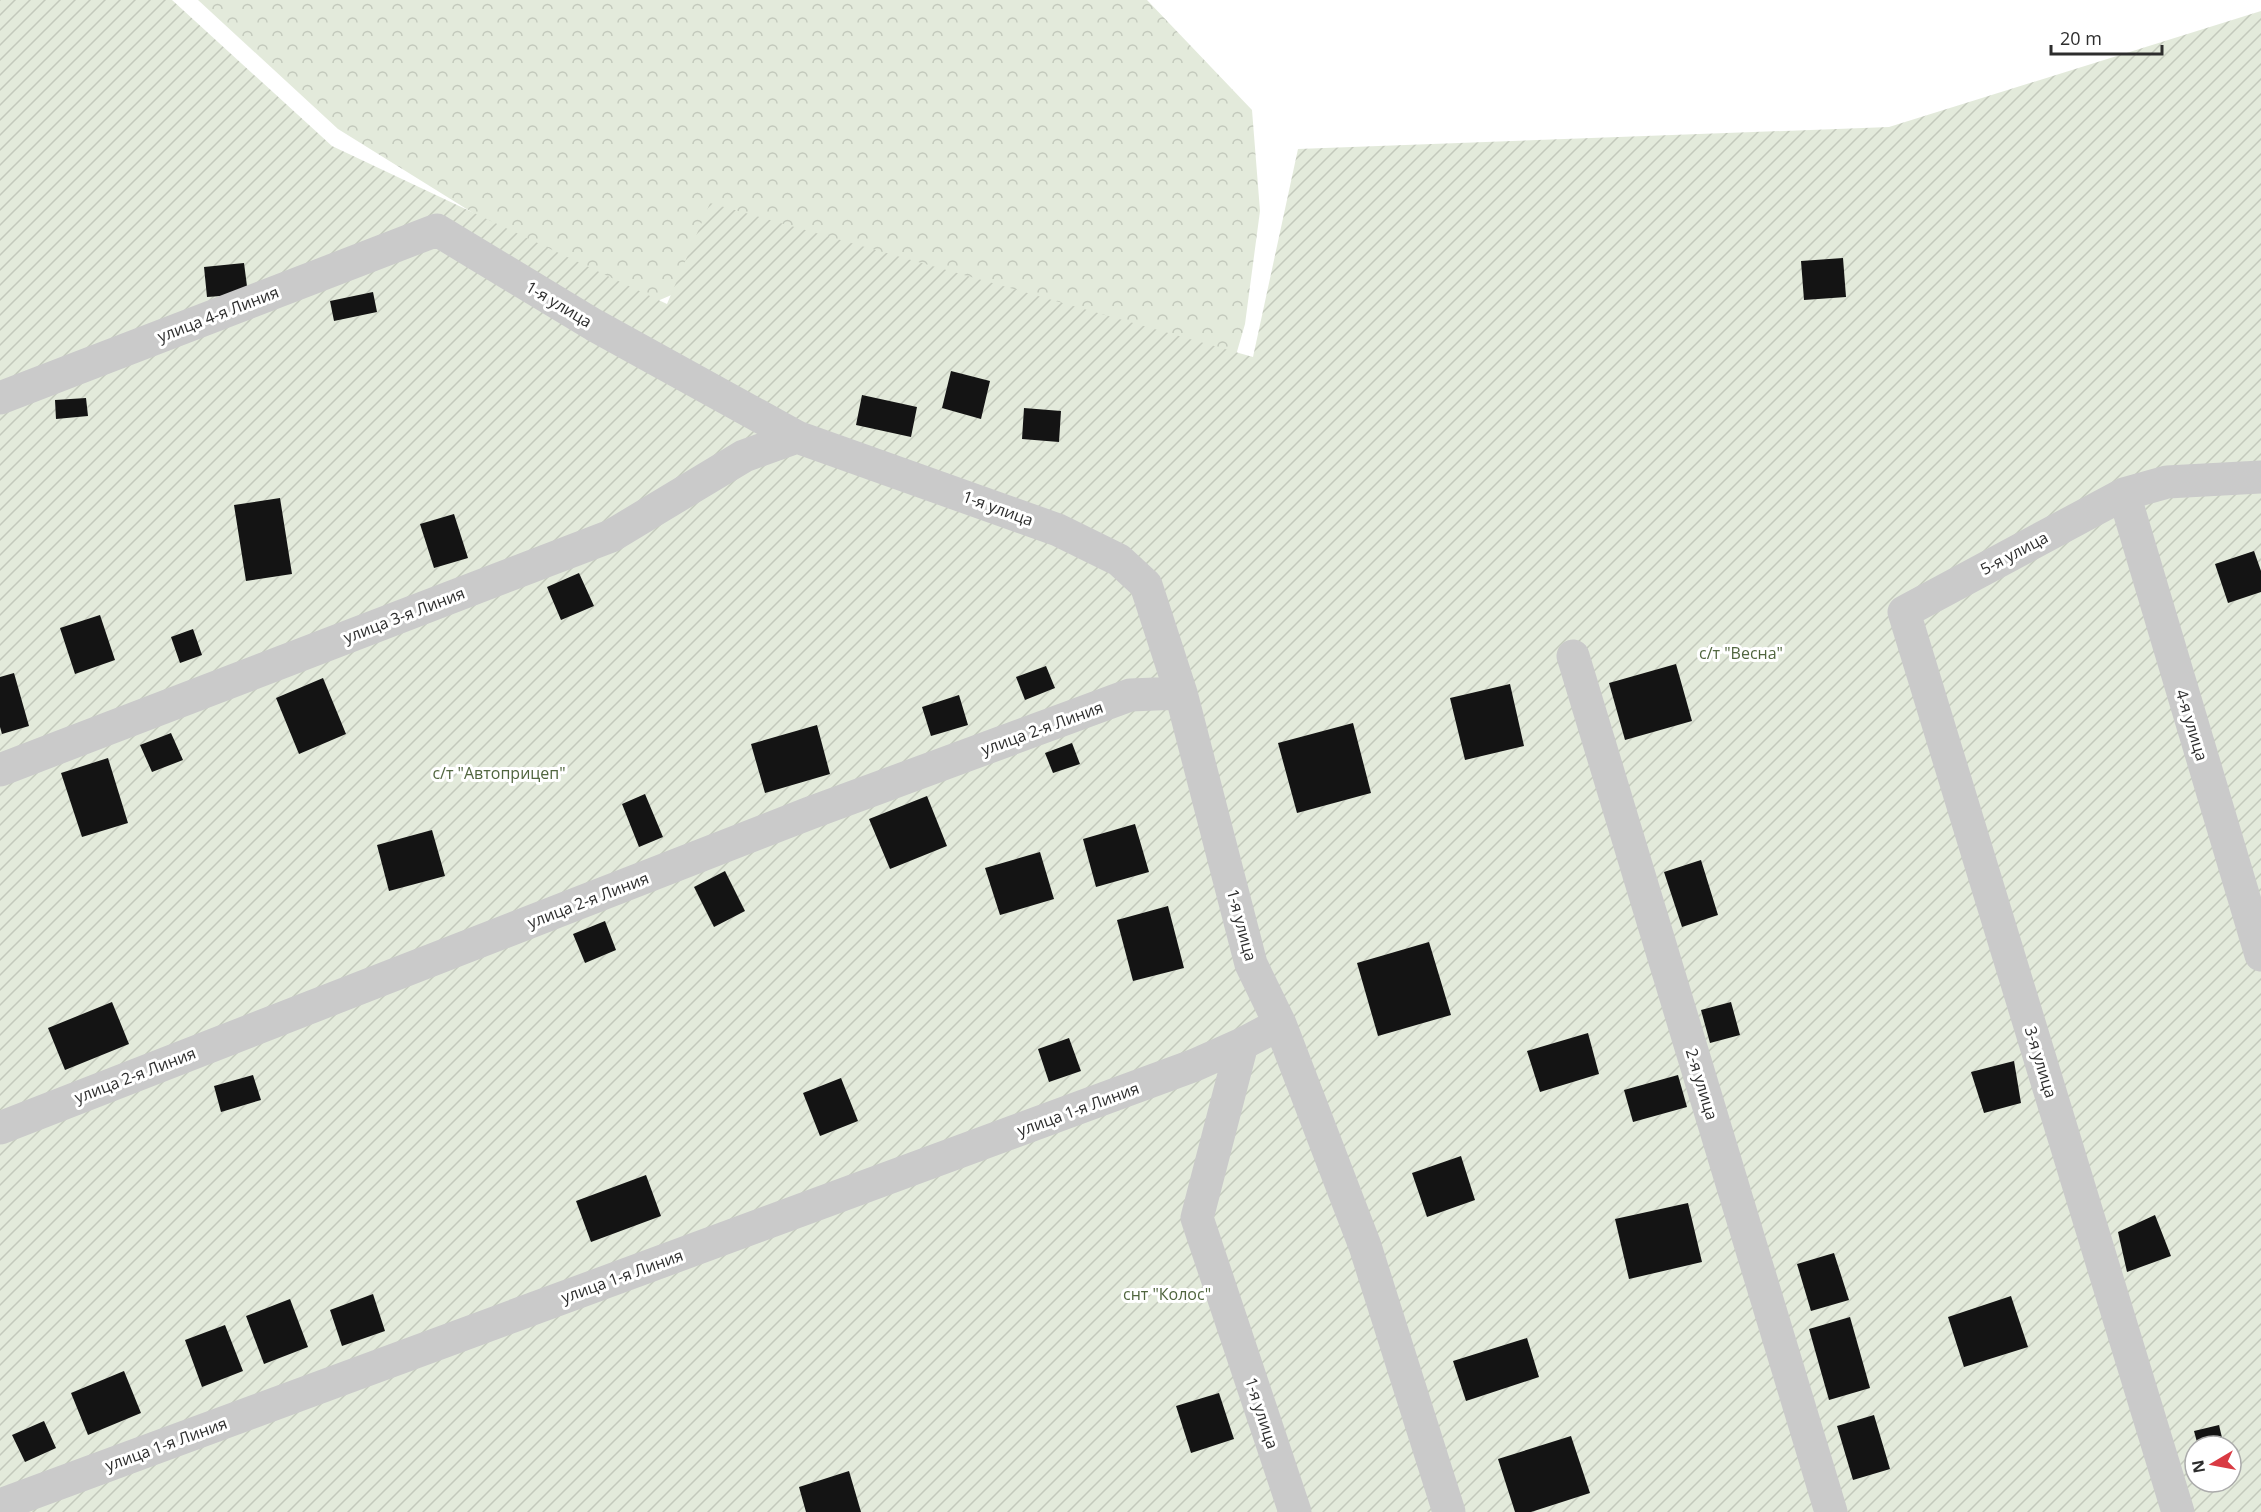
<svg xmlns="http://www.w3.org/2000/svg" width="2261" height="1512" viewBox="0 0 2261 1512" font-family="'Open Sans',sans-serif">
  <defs>
    <pattern id="forest-crowns" width="20" height="18" patternUnits="userSpaceOnUse" patternTransform="scale(1.5)"><rect width="20" height="18" fill="#e3eadb"/><path d="M2 6a3 3 0 1 1 6 0M12 15a3 3 0 1 1 6 0" fill="none" stroke="#c3c9bc"/></pattern>
    <pattern id="garden-furrows" width="10" height="10" patternUnits="userSpaceOnUse" patternTransform="scale(1.5)"><rect width="10" height="10" fill="#e3eadb"/><path d="M-1 1l2-2M0 10L10 0M9 11l2-2" fill="none" stroke="#c3c9bc"/></pattern>
  </defs>
  <rect width="100%" height="100%" fill="#fff"/>
  <path fill="url(#forest-crowns)" d="M198,0H1147L1252,110L1260,211L1245,324L1192,507L734,268L632,312L338,129Z"/>
  <path fill="url(#garden-furrows)" fill-rule="evenodd" d="M0,0H172L332,146L667,304L710,203L1253,357L1298,149L1889,127L2261,11V1512H0ZM2195,1446H2231V1482H2195Z"/>
  <path fill="#141414" d="M1843,258L1846,297L1804,300L1801,261Z
    M244,263L248,294L207,297L204,267Z
    M373,292L377,312L334,321L330,301Z
    M951,371L990,381L981,419L942,408Z
    M862,395L917,407L911,437L856,425Z
    M86,398L88,416L56,419L55,400Z
    M1024,408L1061,411L1059,442L1022,439Z
    M280,498L292,574L246,581L234,505Z
    M454,514L468,558L434,568L420,524Z
    M2254,551L2261,571V592L2228,603L2215,564Z
    M579,573L594,606L561,620L547,587Z
    M100,615L115,660L75,674L60,628Z
    M193,629L202,655L180,663L171,637Z
    M1676,664L1692,721L1625,740L1609,683Z
    M1046,666L1055,688L1025,700L1016,677Z
    M14,673L29,726L2,734L0,727V677Z
    M323,678L346,734L299,754L276,698Z
    M1510,684L1524,746L1465,760L1450,698Z
    M959,695L968,725L931,736L922,707Z
    M1353,723L1371,793L1297,813L1278,743Z
    M817,725L830,774L765,793L751,744Z
    M171,733L183,760L152,772L140,745Z
    M1072,743L1080,764L1053,773L1045,753Z
    M108,758L128,823L82,837L61,773Z
    M645,794L663,837L639,847L622,804Z
    M927,796L947,846L890,869L869,819Z
    M1135,824L1149,872L1096,887L1083,839Z
    M432,830L445,876L389,891L377,845Z
    M1040,852L1054,899L1000,915L985,868Z
    M1701,860L1718,915L1682,927L1664,872Z
    M725,871L745,911L714,927L694,887Z
    M1168,906L1184,968L1133,981L1117,920Z
    M605,921L616,950L585,963L573,934Z
    M1429,942L1451,1015L1378,1036L1357,963Z
    M112,1002L129,1044L65,1070L48,1028Z
    M1731,1002L1740,1035L1710,1043L1701,1010Z
    M1588,1033L1599,1074L1540,1092L1527,1051Z
    M1069,1038L1081,1071L1049,1082L1038,1049Z
    M2014,1061L2021,1103L1984,1113L1971,1072Z
    M253,1075L261,1100L221,1112L214,1086Z
    M1678,1075L1687,1107L1633,1122L1624,1090Z
    M841,1078L858,1121L820,1136L803,1093Z
    M1461,1156L1475,1200L1427,1217L1412,1173Z
    M646,1175L661,1216L591,1242L576,1201Z
    M1688,1203L1702,1262L1629,1279L1615,1219Z
    M2155,1215L2171,1256L2127,1272L2118,1232Z
    M1834,1253L1849,1300L1811,1311L1797,1264Z
    M373,1294L385,1331L342,1346L330,1310Z
    M2011,1296L2028,1347L1964,1367L1948,1317Z
    M290,1299L308,1347L264,1364L246,1316Z
    M1850,1317L1870,1388L1829,1400L1809,1329Z
    M225,1325L243,1371L202,1387L185,1340Z
    M1527,1338L1539,1377L1466,1401L1453,1361Z
    M124,1371L141,1413L88,1435L71,1393Z
    M1219,1393L1234,1439L1191,1453L1176,1406Z
    M1874,1415L1890,1469L1853,1480L1837,1426Z
    M44,1421L56,1448L25,1462L12,1435Z
    M2219,1425L2224,1446H2198L2194,1431Z
    M1571,1436L1590,1493L1531,1512H1515L1498,1459Z
    M849,1471L861,1512H806L799,1487Z"/>
  <g fill="none" stroke-linecap="round" stroke-linejoin="round">
    <path stroke="#cacaca" stroke-width="33" d="M0,398L437,230L594,325L797,437L1058,530L1119,560L1146,585L1181,693L1251,964L1280,1024L1242,1044L1197,1218L1295,1512
      M2124,494L2261,955
      M1573,656L1831,1512
      M0,770L611,536L744,456L797,437
      M1280,1024L1365,1246L1449,1512
      M0,1128L810,813L1130,695L1181,693
      M0,1505L1195,1065L1242,1044
      M2178,1512L1904,612L2124,494L2167,482L2261,477"/>
  </g>
  <g text-anchor="middle" dominant-baseline="central" stroke-width="6" stroke-linejoin="round" paint-order="stroke">
    <g font-size="16" fill="#2d2d2d" stroke="#fff">
      <text transform="translate(559 304) rotate(31)">1-я улица</text>
      <text transform="translate(218 314) rotate(-21)">улица 4-я Линия</text>
      <text transform="translate(998 508) rotate(20)">1-я улица</text>
      <text transform="translate(2014 553) rotate(-28)">5-я улица</text>
      <text transform="translate(404 615) rotate(-21)">улица 3-я Линия</text>
      <text transform="translate(2192 725) rotate(73)">4-я улица</text>
      <text transform="translate(1042 728) rotate(-20)">улица 2-я Линия</text>
      <text transform="translate(588 900) rotate(-21)">улица 2-я Линия</text>
      <text transform="translate(1242 925) rotate(75)">1-я улица</text>
      <text transform="translate(2041 1062) rotate(73)">3-я улица</text>
      <text transform="translate(135 1075) rotate(-21)">улица 2-я Линия</text>
      <text transform="translate(1702 1084) rotate(73)">2-я улица</text>
      <text transform="translate(1078 1109) rotate(-20)">улица 1-я Линия</text>
      <text transform="translate(622 1276) rotate(-20)">улица 1-я Линия</text>
      <text transform="translate(1262 1413) rotate(72)">1-я улица</text>
      <text transform="translate(166 1444) rotate(-20)">улица 1-я Линия</text>
    </g>
    <g font-size="16" fill="#50653e" stroke="#fff">
      <text x="1741" y="653">с/т "Весна"</text>
      <text x="499" y="773">с/т "Автоприцеп"</text>
      <text x="1167" y="1294">снт "Колос"</text>
    </g>
  </g>
  <g transform="translate(2213 1464) rotate(260)"><circle r="28" fill="#ffffff" stroke="#ababab" stroke-width="1.5"/>
  <path d="M0-4.5L10 22L0 15L-10 22Z" fill="#d93a43"/>
  <text y="-9" font-size="16" font-weight="bold" text-anchor="middle" fill="#2d2d2d">N</text>
  </g>
  <path d="M2051 45v9h111v-9" fill="none" stroke="#2d2d2d" stroke-width="3"/>
  <text x="2060" y="45" font-size="18" fill="#2d2d2d" stroke="#ffffff" stroke-width="4.5" paint-order="stroke">20 m</text>
</svg>
